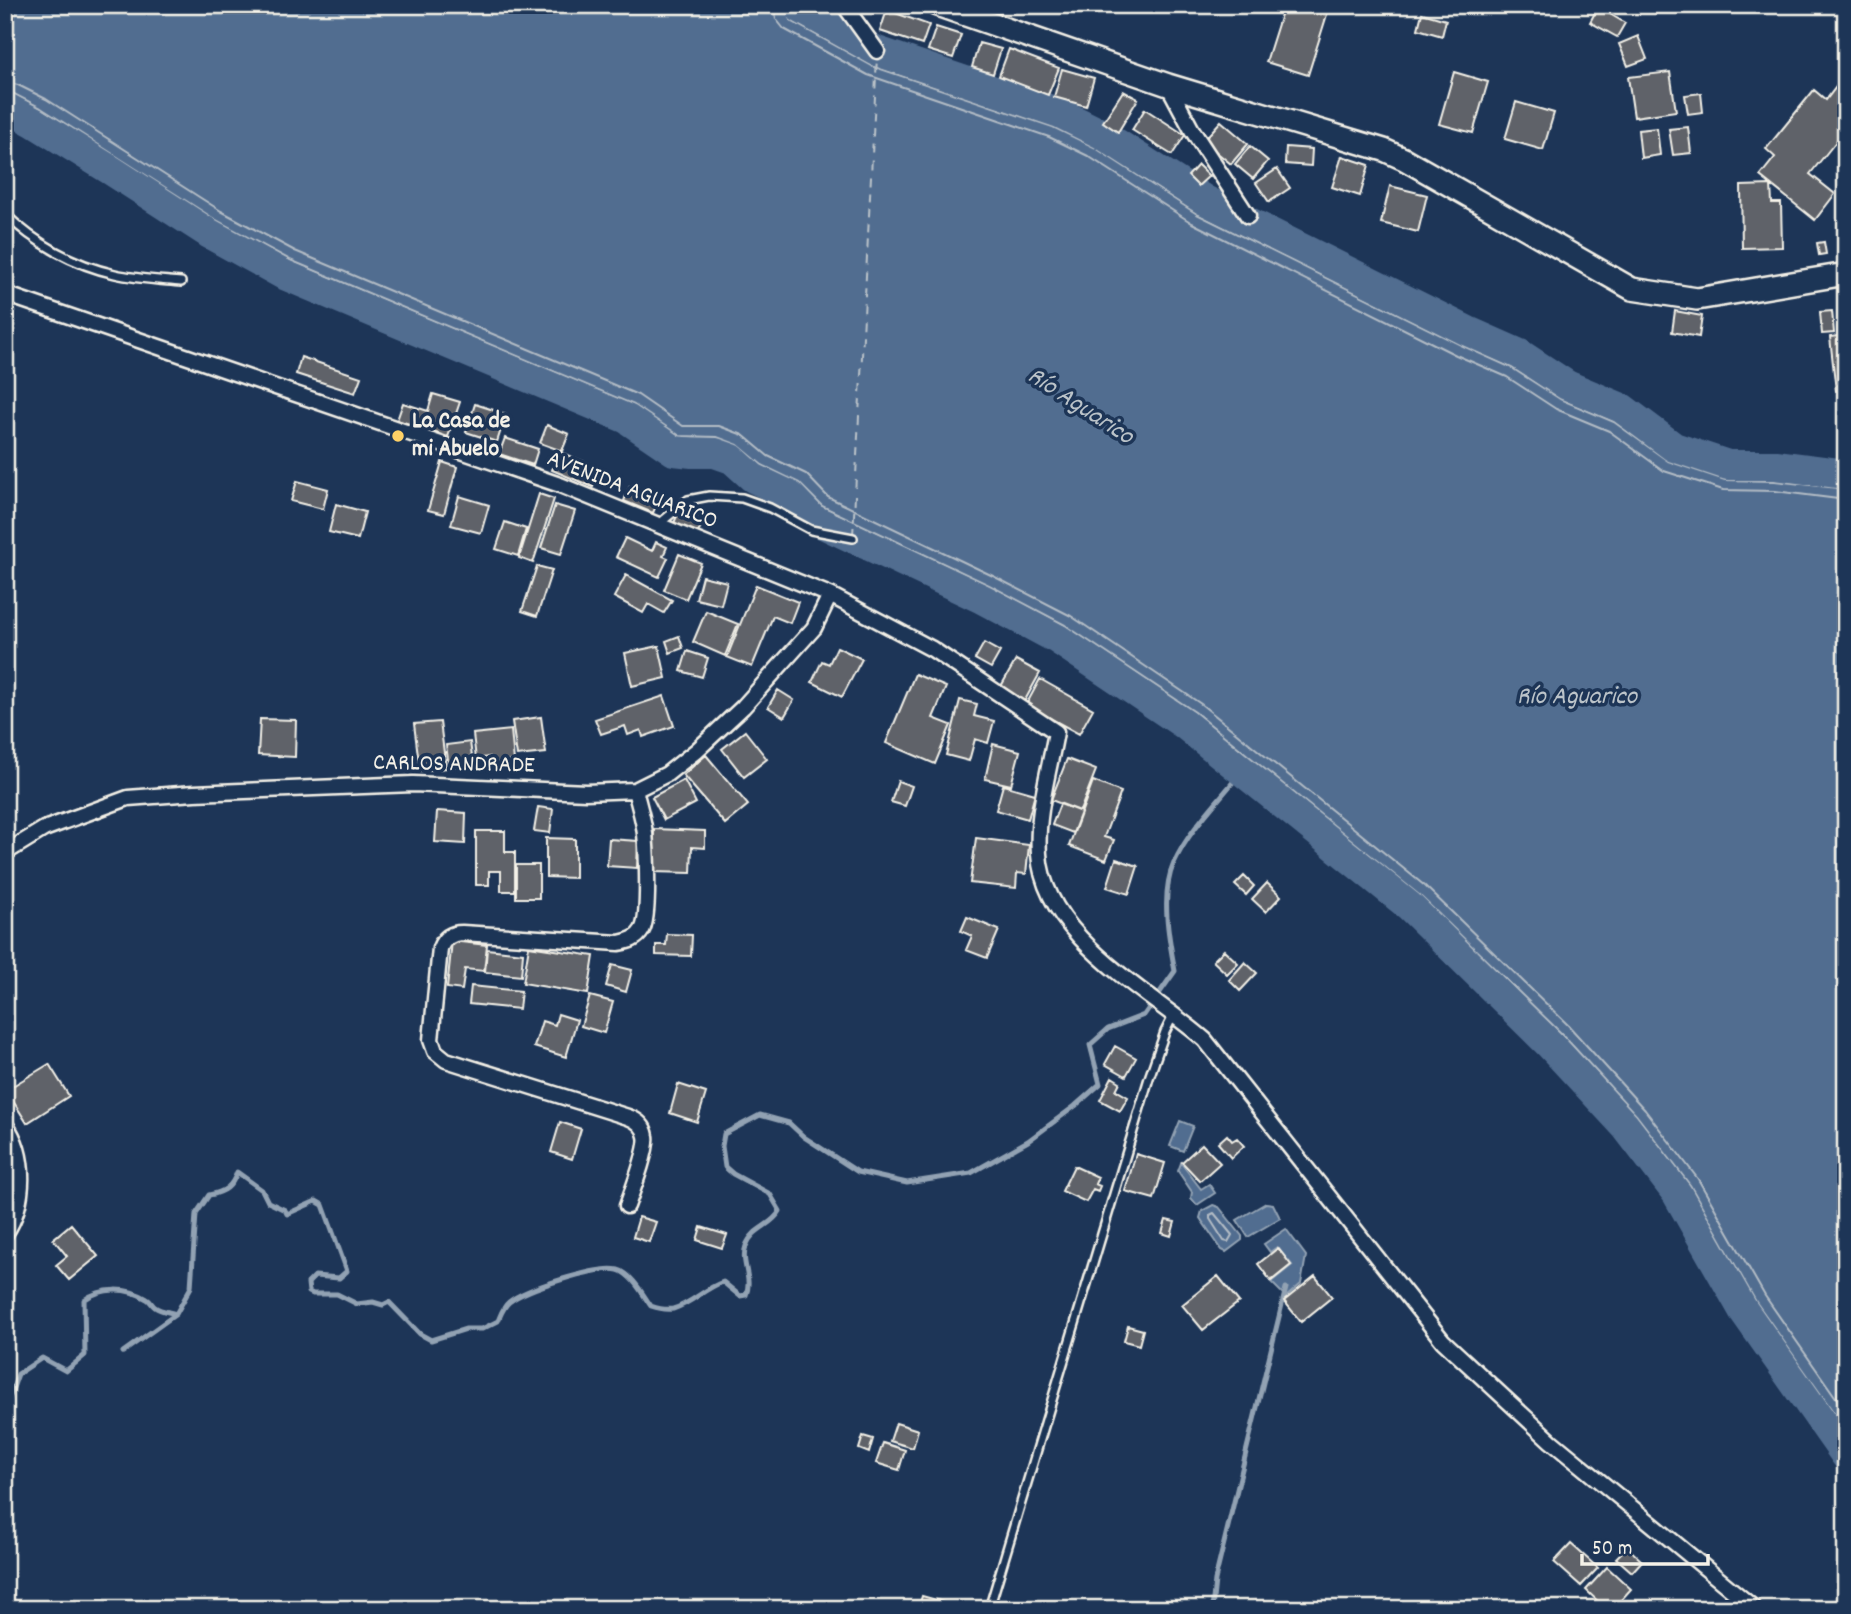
<svg xmlns="http://www.w3.org/2000/svg" width="1851" height="1614" viewBox="0 0 1851 1614" font-family="Dekko,sans-serif">
  <rect width="100%" height="100%" fill="#1d3557"/>
  <filter id="ink" filterUnits="userSpaceOnUse"><feTurbulence type="fractalNoise" baseFrequency=".0143" numOctaves="2"/><feDisplacementMap in="SourceGraphic" scale="14" xChannelSelector="R" yChannelSelector="G"/><feConvolveMatrix kernelMatrix="1 2 1 2 8 2 1 2 1" color-interpolation-filters="sRGB"/></filter>
  <g filter="url(#ink)">
    <path fill="#516d90" stroke="#92a2b3" stroke-width="2" d="M5,5H795L877,51L1060,113L1102,134L1205,200L1468,331L1520,354L1567,385L1622,408L1674,447L1728,465H1776L1846,474V1456L1743,1310L1676,1194L1625,1126L1549,1044L1409,906L1185,725L1057,639L982,599L812,519L789,495L753,478L732,459L715,453H692L674,451L627,419L284,275L208,233L112,171L33,122L5,107Z
      M1180,1121L1193,1126L1183,1151L1170,1146Z
      M1181,1163L1201,1189L1209,1184L1215,1193L1197,1205L1191,1198L1192,1192L1178,1171Z
      M1266,1203L1273,1204L1280,1218L1248,1237L1237,1220Z
      M1213,1205L1219,1207L1242,1236V1240L1226,1252L1222,1250L1200,1218L1202,1211Z
      M1286,1229L1306,1256L1301,1284L1286,1297L1271,1282L1292,1265L1277,1247L1270,1252L1264,1244Z"/>
    <g fill="none" stroke-linecap="round" stroke-linejoin="round">
      <path stroke="#b3bcc5" stroke-width="2" d="M774,5L776,19L784,29L868,75L1049,137L1088,156L1192,223L1456,355L1507,377L1556,409L1609,431L1664,471L1723,490L1775,491L1846,500
        M784,5L786,14L791,21L872,66L1053,127L1094,147L1197,214L1461,345L1512,368L1560,399L1614,422L1668,461L1725,480L1775,481L1846,489
        M793,5L797,14L868,54
        M880,59L1057,119L1098,140L1202,206L1465,338L1516,360L1564,391L1618,414L1671,453L1727,471L1776,472L1846,481
        M5,82L18,85L46,99L221,211L295,251L638,395L683,426H719L743,435L768,456L806,474L828,497L993,576L1071,616L1201,704L1425,886L1568,1025L1645,1110L1698,1179L1765,1296L1846,1412
        M5,93L14,94L41,108L216,220L290,260L634,405L680,436L717,437L738,445L762,465L799,483L822,506L989,585L1065,625L1195,712L1419,895L1561,1033L1637,1116L1690,1185L1756,1302L1846,1430
        M5,102L37,116L211,227L287,268L630,412L676,444L692,446H716L735,453L757,472L794,490L816,513L985,593L1061,633L1190,719L1413,901L1554,1039L1630,1122L1682,1190L1749,1306L1846,1444
        M1214,1213L1232,1235L1228,1242L1224,1241L1210,1219V1215Z"/>
      <path stroke="#92a2b3" stroke-width="5" d="M123,1352L176,1314L191,1287L196,1214L209,1195C225,1192 232,1187 237,1172L262,1190L268,1202L285,1210L287,1214L316,1201L323,1205L347,1271L339,1278L315,1276L308,1283L309,1292L313,1294H337L357,1304L373,1302L383,1305L389,1302L420,1334L431,1340L466,1329H482L498,1321C501,1314 503,1307 509,1302C525,1289 599,1265 618,1270C632,1274 643,1295 651,1306C657,1308 666,1310 673,1309C691,1304 705,1288 723,1282L740,1296L746,1295C753,1278 740,1262 746,1246C753,1227 771,1227 780,1211L770,1194L733,1174L725,1167L722,1146L724,1134L760,1115L789,1123L804,1137L858,1172L907,1183L971,1173L1028,1141L1075,1106L1100,1084L1090,1045L1108,1029L1144,1015L1175,971C1169,940 1160,894 1174,863C1190,827 1222,798 1245,767
        M5,1410L18,1374L42,1358L66,1371L85,1355L84,1300C102,1287 127,1287 147,1299C151,1301 151,1304 155,1307C160,1311 170,1312 176,1314
        M1212,1609L1215,1580L1286,1288"/>
      <path stroke="#516d90" stroke-width="30" d="M795,5L877,51L1060,113L1102,134L1205,200L1468,331L1520,354L1567,385L1622,408L1674,447L1728,465H1776L1846,474
        M5,107L33,122L112,171L208,233L284,275L627,419L674,451L692,453H715L732,459L753,478L789,495L812,519L982,599L1057,639L1185,725L1409,906L1549,1044L1625,1126L1677,1194L1743,1310L1846,1456"/>
      <path stroke="#bbc3c9" stroke-width="2" stroke-dasharray="9 7" stroke-linecap="butt" d="M853,536L877,56"/>
    </g>
    <path fill="#5e6269" stroke="#f4f1e8" stroke-width="2" d="M1284,5H1330L1308,75L1266,62Z
      M1598,7L1625,23L1617,37L1590,22Z
      M887,10L929,25L922,45L880,31Z
      M1422,13L1446,20L1442,36L1418,29Z
      M936,27L961,35L953,58L928,50Z
      M1638,36L1647,59L1628,66L1619,44Z
      M979,43L1001,49L993,74L972,67Z
      M1009,49L1059,68L1048,95L999,76Z
      M1062,69L1094,78L1086,106L1054,97Z
      M1454,72L1488,82L1473,133L1439,124Z
      M1670,72L1676,111L1634,117L1628,77Z
      M1839,83L1846,88V129L1810,174L1835,194L1815,220L1760,176L1775,157L1766,149L1814,90L1826,100Z
      M1123,91L1138,99L1118,132L1103,122Z
      M1701,93L1703,112L1688,114L1685,95Z
      M1516,102L1554,113L1543,150L1505,139Z
      M1145,109L1185,135L1172,155L1132,130Z
      M1221,121L1248,144L1231,164L1203,141Z
      M1688,127L1691,153L1673,155L1669,129Z
      M1657,128L1660,155L1641,158L1638,130Z
      M1250,146L1268,161L1253,179L1235,164Z
      M1286,147L1312,149L1311,166L1285,164Z
      M1342,156L1369,165L1360,196L1332,187Z
      M1198,165L1209,176L1198,186L1188,176Z
      M1277,169L1290,188L1269,202L1256,183Z
      M1771,185L1772,203H1781L1782,247L1742,248L1741,186Z
      M1390,186L1427,195L1418,232L1381,223Z
      M1824,242L1826,254L1819,255L1817,243Z
      M1675,311L1702,316L1699,337L1672,332Z
      M1832,311L1834,333L1822,334L1820,312Z
      M1846,335V390L1836,391L1830,337Z
      M301,357L361,377L355,393L296,374Z
      M433,394L460,402L448,437L397,420L403,403L428,411Z
      M475,404L506,414L497,442L466,432Z
      M547,425L569,434L562,451L540,443Z
      M505,438L538,449L533,465L499,454Z
      M559,452L585,462L582,469L598,475L593,487L552,470Z
      M442,462L457,467L444,514L428,510Z
      M297,481L328,489L323,509L291,501Z
      M630,486L659,498L653,513L624,501Z
      M539,494L554,499L533,563L519,558Z
      M459,496L489,505L481,533L451,525Z
      M336,504L365,512L358,539L329,532Z
      M555,505L575,511L561,554L541,548Z
      M681,507L705,516L698,533L674,523Z
      M505,522L526,529L518,556L496,549Z
      M625,538L652,551L656,542L667,547L663,556L668,558L659,577L616,557Z
      M679,554L701,563L686,599L664,590Z
      M537,566L552,570L537,616L522,611Z
      M626,575L672,600L664,613L648,604L643,613L614,597Z
      M702,576L727,582L721,605L696,599Z
      M756,585L798,602L790,623L773,616L752,667L727,657Z
      M706,611L738,624L725,656L693,642Z
      M679,636L683,648L670,653L666,641Z
      M984,643L1000,652L991,668L975,659Z
      M659,646L666,678L632,686L625,653Z
      M837,647L862,659L842,697L812,682L822,661L829,664Z
      M687,651L708,658L702,677L681,671Z
      M1016,660L1040,673L1024,702L1000,688Z
      M915,674L946,687L933,718L951,725L935,764L886,743Z
      M1040,679L1093,709L1079,734L1026,705Z
      M778,690L794,700L784,717L768,707Z
      M664,696L674,726L643,737L641,730L628,735L625,726L601,734L595,719Z
      M960,700L977,704L974,716L994,721L988,743L975,739L969,761L946,755Z
      M541,717L546,753L517,756L512,721Z
      M260,719L296,720L295,757L258,755Z
      M440,722L446,768L420,771L414,724Z
      M511,730L514,761L491,763L490,757L476,759L473,734Z
      M745,731L767,759L744,777L722,749Z
      M470,742L473,764L449,767L446,745Z
      M993,744L1020,751L1011,785L985,779Z
      M706,755L748,805L725,824L683,775Z
      M1067,759L1096,770L1080,811L1051,800Z
      M684,780L696,803L664,820L652,797Z
      M898,781L912,786L905,806L891,802Z
      M1093,781L1121,792L1104,837L1114,840L1106,860L1069,846Z
      M1003,785L1035,794L1028,819L996,810Z
      M1060,804L1081,812L1073,833L1052,825Z
      M538,807L553,809L550,833L534,831Z
      M437,811L466,813L465,844L435,842Z
      M654,829L705,831V848L692,847L691,873L653,872Z
      M476,831H505V852H515V891H501V871H489V885H476Z
      M546,838L575,839V878L546,877Z
      M976,838L1029,845L1026,874L1017,873L1016,888L970,883Z
      M609,839L638,841L637,868L607,866Z
      M1116,859L1138,866L1129,894L1107,887Z
      M516,865H539V898H516Z
      M1244,876L1254,886L1246,895L1235,885Z
      M1267,883L1281,896L1266,912L1252,899Z
      M967,917L999,930L987,958L966,950L972,936L961,931Z
      M667,934L692,935L691,956L656,955V945H666Z
      M452,941L487,945L484,971L465,969L462,990L447,988Z
      M529,946L594,956L588,994L523,983Z
      M487,949L523,953L521,976L485,972Z
      M1224,950L1238,963L1227,974L1213,961Z
      M1245,962L1257,973L1240,991L1229,980Z
      M612,965L632,970L626,992L606,986Z
      M471,986L521,991L519,1009L469,1004Z
      M590,996L613,1002L604,1033L581,1026Z
      M558,1014L577,1020L566,1057L534,1047L542,1021L555,1025Z
      M1115,1046L1136,1058L1126,1076L1105,1064Z
      M49,1064L69,1096L27,1123L6,1090Z
      M1112,1077L1120,1082L1116,1090L1128,1097L1120,1111L1100,1100Z
      M678,1084L706,1093L697,1122L670,1113Z
      M560,1122L581,1129L572,1159L551,1152Z
      M1227,1135L1232,1141L1237,1138L1244,1146L1231,1158L1218,1143Z
      M1202,1144L1220,1163L1200,1181L1182,1162Z
      M1136,1154L1165,1163L1154,1199L1125,1191Z
      M1074,1166L1098,1177L1095,1184L1100,1186L1098,1191L1093,1189L1086,1202L1062,1191Z
      M639,1217L656,1222L649,1242L633,1237Z
      M1166,1220L1175,1222L1171,1236L1162,1233Z
      M71,1224L98,1256L69,1280L56,1265L67,1256L53,1239Z
      M701,1227L727,1235L722,1248L697,1240Z
      M1278,1248L1291,1265L1271,1281L1258,1264Z
      M1218,1276L1239,1302L1203,1330L1182,1305Z
      M1315,1276L1332,1297L1301,1322L1284,1301Z
      M1128,1326L1143,1330L1139,1345L1124,1341Z
      M896,1423L918,1430L913,1448L890,1441Z
      M863,1436L873,1439L869,1453L859,1449Z
      M883,1443L905,1450L899,1470L876,1463Z
      M1571,1544L1598,1568L1581,1586L1554,1562Z
      M1627,1547L1642,1561L1632,1572L1616,1558Z
      M1607,1567L1631,1589L1613,1609H1606L1586,1590Z
      M922,1596L947,1603L945,1609H918Z"/>
    <g fill="none" stroke-linecap="round" stroke-linejoin="round">
      <defs>
        <path id="lane" d="M5,214C35,243 74,265 115,274C137,279 160,280 181,282
          M659,524L688,500L709,496L742,498L770,508L811,530L853,538
          M989,1609L1149,1078L1165,1032L1174,1014"/>
        <path id="street" d="M844,5L877,51
          M1168,85L1192,130L1248,216
          M5,294L560,485L830,595L932,649L1056,732C1049,772 1036,814 1039,854C1044,937 1149,991 1205,1040L1443,1341L1551,1441L1755,1609
          M5,853L44,829L128,798L194,793L413,784L586,792L635,790L667,774L696,751L743,707L814,628L830,595
          M5,1124C27,1155 26,1203 5,1234
          M627,1206C632,1192 649,1147 646,1136C644,1125 637,1120 628,1117L446,1060L435,1051L431,1040L440,948C444,938 451,933 462,933L619,943C629,941 637,939 642,930C650,917 647,845 644,827C642,815 638,802 635,790"/>
        <path id="secondary" d="M937,5L1168,85L1384,150L1404,159L1632,289L1697,299L1846,274"/>
      </defs>
      <use href="#lane" stroke="#f4f1e8" stroke-width="12"/>
      <use href="#street" stroke="#f4f1e8" stroke-width="19"/>
      <use href="#secondary" stroke="#f4f1e8" stroke-width="26"/>
      <use href="#lane" stroke="#1d3557" stroke-width="7"/>
      <use href="#street" stroke="#1d3557" stroke-width="14"/>
      <use href="#secondary" stroke="#1d3557" stroke-width="21"/>
    </g>
  </g>
  <circle fill="#ffd166" stroke="#1d3557" stroke-width="2.5" cx="398" cy="436" r="7"/>
  <g text-anchor="middle" dominant-baseline="central" stroke-width="7" stroke-linejoin="round" paint-order="stroke">
    <g font-size="24" font-weight="bold" fill="#f4f1e8" stroke="#1d3557" text-anchor="start">
      <text x="412" y="422">La Casa de<tspan x="412" dy="28">mi Abuelo</tspan></text>
    </g>
    <g font-size="24" fill="#f4f1e8" stroke="#1d3557">
      <text transform="translate(632 491) rotate(21)">AVENIDA AGUARICO</text>
      <text transform="translate(454 765) rotate(1)">CARLOS ANDRADE</text>
    </g>
    <g font-size="26" font-style="italic" fill="#bbc3c9" stroke="#1d3557">
      <text transform="translate(1080 407) rotate(33)">Río Aguarico</text>
      <text x="1577" y="697">Río Aguarico</text>
    </g>
  </g>
  <rect width="1851" height="1614" fill="none" stroke="#1d3557" stroke-width="28"/>
  <rect x="14" y="14" width="1823" height="1586" fill="none" stroke="#f4f1e8" stroke-width="2.5" filter="url(#ink)"/>
  <path d="M1582 1554v10h126v-10" fill="none" stroke="#f4f1e8" stroke-width="3.5"/>
  <text x="1592" y="1554" font-size="21" fill="#f4f1e8" stroke="#1d3557" stroke-width="5" paint-order="stroke">50 m</text>
</svg>
